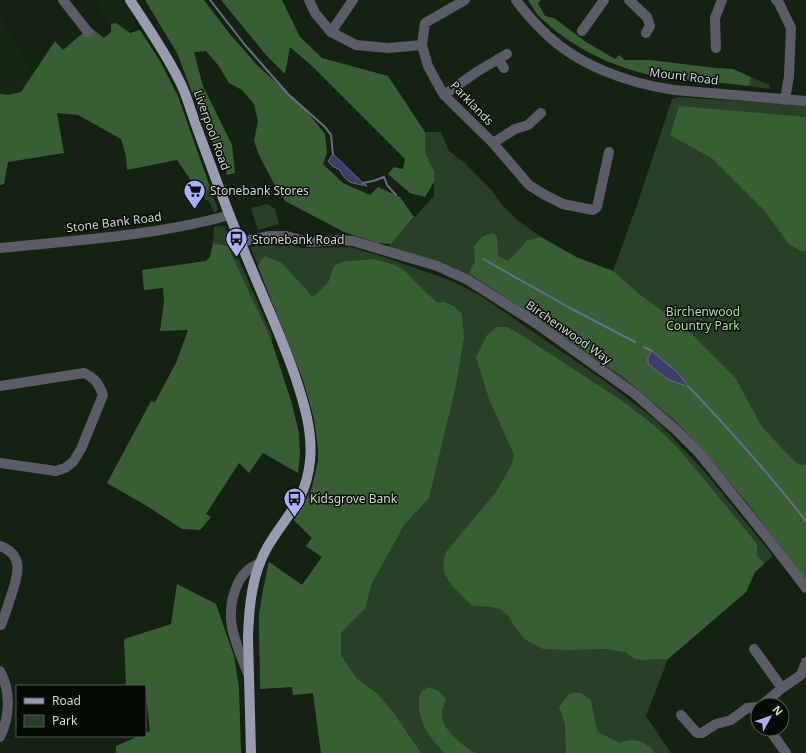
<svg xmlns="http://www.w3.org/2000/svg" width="806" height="753" viewBox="0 0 806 753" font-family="'Noto Sans',sans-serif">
  <rect width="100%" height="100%" fill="#132211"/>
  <path fill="#152912" d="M100,0H119L137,26L120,38L95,3Z
    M0,16L33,74L21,92L8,95L0,94Z"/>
  <path fill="#284025" d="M751,77L770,85V89L749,86Z
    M677,97L806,105V588L677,431L487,291L385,250L434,196V171L425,153V132H441L449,151L464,162L491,190L504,207L520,222L541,237L576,257L613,271L638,202L672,99Z
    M211,190L218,209L215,213L208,200H205L204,194H200L198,191Z
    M268,204L275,209L279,224L258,230L251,208Z
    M223,226L225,227L273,338L271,339L228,246L213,243L214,227Z
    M277,242L304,248L350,247L378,255L452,281L481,296L606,382L657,421L706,473L773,556L755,572L746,592L668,659L646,716L671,753H321L313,693L293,695L292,688L259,642V615L263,590L269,562L302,585L322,557L306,546L312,538L294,520C306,500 316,485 318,461C321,425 302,376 289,343C277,311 264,279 250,247L269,245Z"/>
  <path fill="#385f34" d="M145,0H204L229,33L256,64L304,108L325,134L327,153L323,164L343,183L370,195L378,187L400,197L414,217L391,244L377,243L344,232L285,201L273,182L259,155L254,141L258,121L254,104L242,90L229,83L218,65L206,51L194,52L203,86L232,145L235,173L227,175L223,158L209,137L177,53Z
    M221,0H282L300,37L322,58L388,76L425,132V153L434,171V182L425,197L410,193L388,174L394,167L403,169L405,159L313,67L290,47L285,74L266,55Z
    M528,0H541L538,3L545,16L554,18L586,42L615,59L619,55L625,60H650L716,68L733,69L751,77L749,86C720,82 690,82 661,77C621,70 582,53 551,27C547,23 541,19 538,15C534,10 531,5 528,0Z
    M116,23L130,33L140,30L160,61L178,96L211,190L198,191L177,160L127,170L126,156L121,139L78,115L57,113L64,153L8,162L4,184L0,185V94L8,95L21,92L55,41L63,50L90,27L104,38L111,32V24Z
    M679,106L806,117V252L799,250L788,243L764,210L713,159L670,135Z
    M492,233L497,236L498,256L508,261L528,240L541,237L576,257L613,271L639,294L686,328L736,379L762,427L792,459L798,464L806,465V580L746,501L679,424L622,376L469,273L475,261L474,246L482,237Z
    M213,243L228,246L271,339L292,404L299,433L300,455L298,473L263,453L249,473L239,463L206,514L211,517L200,530L182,529L147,506L107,483L151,401L155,402L176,363L188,330L160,331L164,302L163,288L144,290L142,270L206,261L210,257Z
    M265,256L282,263L313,297L328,283L334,266L341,262L374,259L395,265L405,271L422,289L438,303L444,302L454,306L462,314L464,338L456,385L429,498L404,525L371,585L366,607L341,633V655L357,679L378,694L393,712L421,753H321L313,693L293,695L292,687L260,689L259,615L263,590L269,562L302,585L322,557L306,546L312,538L294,520L311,491L318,461V448L314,419L303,380L258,267L260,261Z
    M497,327H507L518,333L621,400L655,426L677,447L699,473L757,544V555L764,564L755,572L746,592L668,659H654L645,660L635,659L625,652L607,649L567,650L543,649L524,639L514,626L508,615L500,609L491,607L473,606C465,599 449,584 445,574C442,567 444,559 446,552L496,492L512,464L514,455L489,399L476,357L487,335Z
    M177,584L216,604L234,656L239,688L241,753H116V746L139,736H145V733L150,731L145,686H126L124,639L171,624Z
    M429,687L439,691L446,699C445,704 441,710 442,715C442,730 463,746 475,753H444C430,737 420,726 419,704C419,695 420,691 429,687Z
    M575,693H581L591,700L597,731L619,743C635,738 643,739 655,753H566L565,723L559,707L569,694Z"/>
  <path fill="#3c3e6f" stroke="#686d8c" d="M333,154L363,183L367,186C353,183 346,184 340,170L332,166L328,161Z
    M652,351L678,373L689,387L667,379L648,364V357Z"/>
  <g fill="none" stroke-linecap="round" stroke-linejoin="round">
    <path stroke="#686d8c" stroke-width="2" d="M210,0L245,45L288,94L325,127L331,135L333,154
      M363,183L373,181L384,177L387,185L396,195
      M483,259L570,308L635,342
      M644,347L652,351
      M689,387C730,430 769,474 806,521"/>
    <path stroke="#5b5c67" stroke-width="10" d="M63,0L88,32
      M309,0L315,13L331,32L356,45L388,48L422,45
      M465,0L425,23L422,45L428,66L436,81L444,95L493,143L529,185L545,195L563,204L593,210L597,207L609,152
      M516,0C524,11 533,21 542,30C576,65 627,83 674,90L806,101
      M629,0L647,17L650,26L646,33
      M776,0L778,1L791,28L789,76L785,100
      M582,31L604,0
      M331,32L353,0
      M716,48L715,18L722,0
      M498,59L504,68
      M444,95L478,71L507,54
      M493,143L515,129L528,125L541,113
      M240,242L270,236H286L309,242L342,240L353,241L437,266L468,280L534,322L635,394L677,431L699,453L770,541L806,588
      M0,248C77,240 155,236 230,215
      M0,386L84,373C95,378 99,384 103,395L81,449L73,462L65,468L56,471L0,463
      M0,546C25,555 18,576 11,596C8,606 5,615 1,625
      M754,649L782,688
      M0,671C11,691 10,717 0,737
      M249,676C236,643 222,618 238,583C243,573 249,567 260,563
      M762,705L782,688L801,675L806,662
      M681,715L697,733H702L716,724L731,720L747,708L758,707
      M769,729L786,753"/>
    <path stroke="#989bb1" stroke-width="10" d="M130,0C147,26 165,52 179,80C187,95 191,112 197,128C212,168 226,209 243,248C260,291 280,332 295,376C304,403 313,432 310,461C306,501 287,514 268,546C252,573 249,606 248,637L251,753"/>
  </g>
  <defs>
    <symbol id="supermarket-pin" viewBox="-11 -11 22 30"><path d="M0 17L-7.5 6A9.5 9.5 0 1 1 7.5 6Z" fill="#aab0fb" stroke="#040a04"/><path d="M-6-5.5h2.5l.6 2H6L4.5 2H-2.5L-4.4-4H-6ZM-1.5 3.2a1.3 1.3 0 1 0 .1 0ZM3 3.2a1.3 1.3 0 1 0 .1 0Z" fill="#111"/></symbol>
    <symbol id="bus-pin" viewBox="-11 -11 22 30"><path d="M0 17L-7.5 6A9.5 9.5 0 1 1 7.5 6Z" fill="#aab0fb" stroke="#040a04"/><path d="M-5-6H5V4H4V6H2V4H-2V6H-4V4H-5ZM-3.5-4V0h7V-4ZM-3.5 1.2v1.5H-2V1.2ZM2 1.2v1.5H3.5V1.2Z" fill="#111"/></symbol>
  </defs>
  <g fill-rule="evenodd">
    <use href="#supermarket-pin" x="182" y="178" width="25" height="34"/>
    <use href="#bus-pin" x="224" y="226" width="25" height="34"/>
    <use href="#bus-pin" x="282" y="486" width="25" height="34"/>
  </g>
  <g text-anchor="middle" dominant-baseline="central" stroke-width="3" stroke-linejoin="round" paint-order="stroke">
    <g font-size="12" fill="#d0dace" stroke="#040a04">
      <text transform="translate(684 76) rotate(7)">Mount Road</text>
      <text transform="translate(472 103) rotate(46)">Parklands</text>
      <text transform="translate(212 130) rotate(70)">Liverpool Road</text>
      <text transform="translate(114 222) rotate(-7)">Stone Bank Road</text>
      <text transform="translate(569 332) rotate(35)">Birchenwood Way</text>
    </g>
    <g font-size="12" fill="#d0dace" stroke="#040a04" text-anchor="start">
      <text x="210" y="190">Stonebank Stores</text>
      <text x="252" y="239">Stonebank Road</text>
      <text x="310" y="498">Kidsgrove Bank</text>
    </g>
    <g font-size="12" fill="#a5e29d" stroke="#040a04">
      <text x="703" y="311">Birchenwood<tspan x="703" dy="14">Country Park</tspan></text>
    </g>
  </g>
  <rect x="16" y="685" width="130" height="52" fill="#040a04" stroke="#565d55"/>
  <rect x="24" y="698" width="20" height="6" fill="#989bb1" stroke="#565d55"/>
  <text x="52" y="705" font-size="12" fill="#d0dace">Road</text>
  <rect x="24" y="715" width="20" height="12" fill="#284025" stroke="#565d55"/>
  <text x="52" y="725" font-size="12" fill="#d0dace">Park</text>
  <g transform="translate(770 717) rotate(50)"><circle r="19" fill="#040a04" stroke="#565d55"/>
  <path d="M0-3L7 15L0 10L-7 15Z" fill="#aab0fb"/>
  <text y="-6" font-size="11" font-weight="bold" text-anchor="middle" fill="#d0dace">N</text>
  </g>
</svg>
